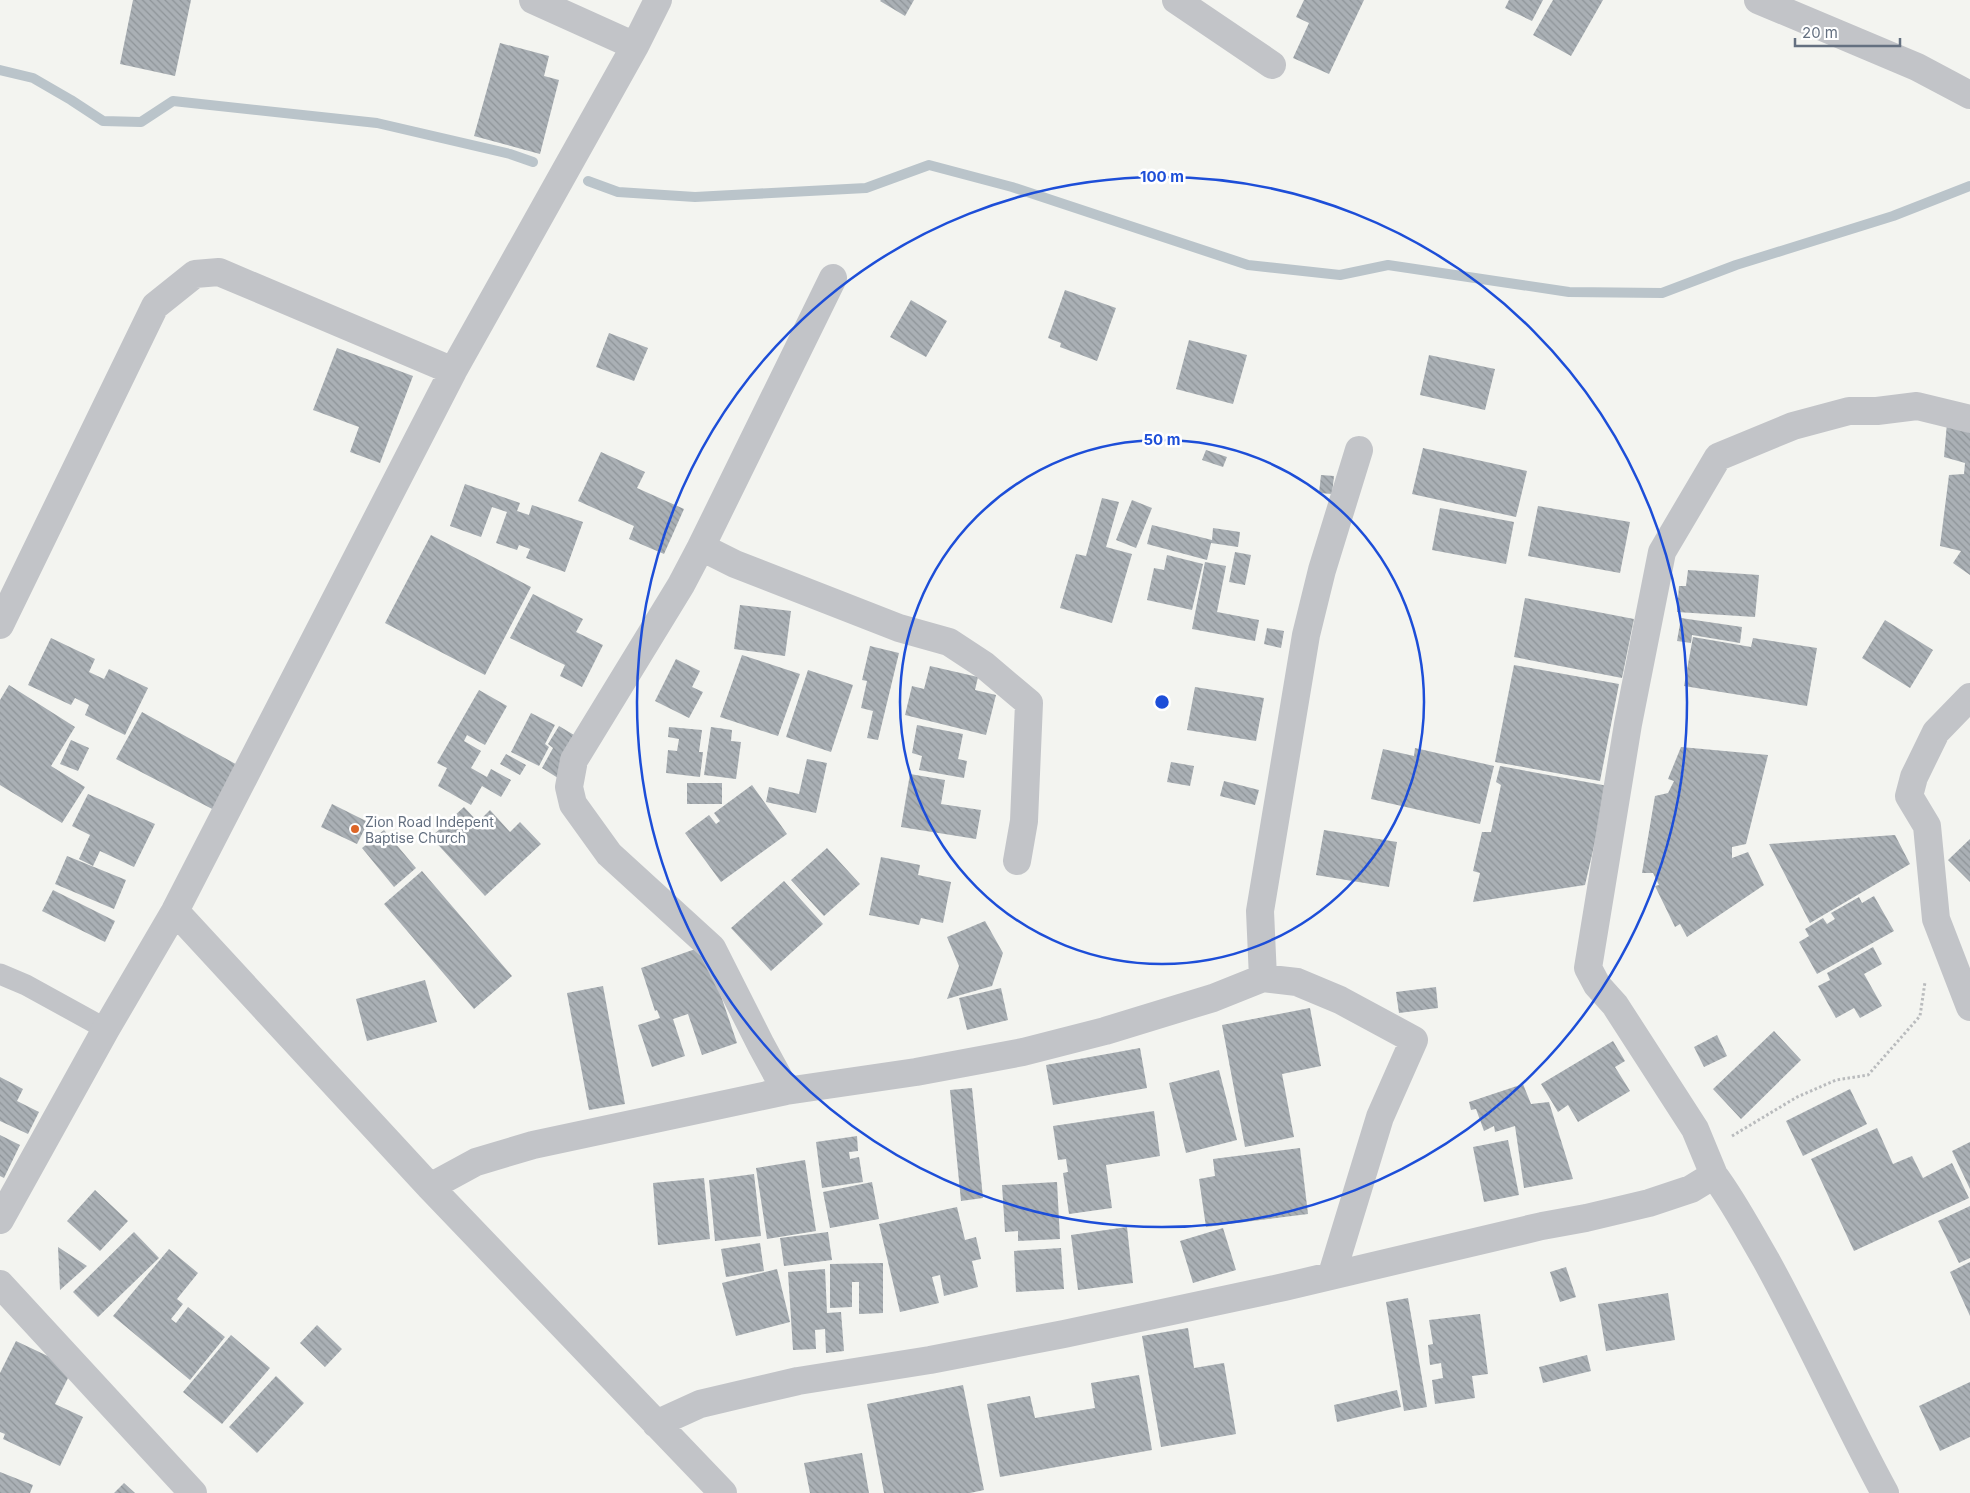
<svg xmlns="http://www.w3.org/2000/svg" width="1970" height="1493" viewBox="0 0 1970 1493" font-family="Inter,sans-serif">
  <defs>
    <pattern id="building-back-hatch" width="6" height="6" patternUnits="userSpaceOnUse" patternTransform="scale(1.25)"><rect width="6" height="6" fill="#aab0b5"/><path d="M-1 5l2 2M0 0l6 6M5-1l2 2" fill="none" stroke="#8e9498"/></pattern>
  </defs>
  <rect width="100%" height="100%" fill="#f3f4f0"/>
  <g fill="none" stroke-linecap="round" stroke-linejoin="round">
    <path stroke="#bac4ca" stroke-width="10" d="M0,70L33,78L71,100L103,121L141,122L173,101L377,123L510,154L533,162
      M588,181L618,192L695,197L866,188L929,165L1012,187L1248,265L1340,275L1388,265L1569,292L1662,293L1736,265L1893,216L1970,186"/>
  </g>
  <path fill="url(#building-back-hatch)" d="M133,0H191L175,76L120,64Z
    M881,0H914L905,16L880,1Z
    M1304,0H1364L1329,74L1293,58L1309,23L1296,17Z
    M1509,0H1543L1532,21L1505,8Z
    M1553,0H1603L1571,56L1533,35Z
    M500,43L549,56L544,76L559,80L540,154L474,136Z
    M1065,290L1116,308L1097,361L1060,347L1061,343L1048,338Z
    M911,300L947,321L926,357L890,337Z
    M609,333L648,348L634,381L596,367Z
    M1189,340L1247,355L1233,404L1176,389Z
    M337,348L413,376L380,463L350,452L359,427L313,410Z
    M1429,355L1495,369L1485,410L1420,395Z
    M1947,423L1970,424V575L1953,563L1961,551L1940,546L1949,475L1964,474L1965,463L1944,457Z
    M1423,448L1527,471L1516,517L1412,494Z
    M1206,450L1227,457L1223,467L1202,460Z
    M601,452L645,472L637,488L684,509L664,554L629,539L634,526L578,501Z
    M1321,475L1334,476L1332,494L1319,493Z
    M465,484L520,503L517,511L529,515L532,505L583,522L565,572L526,558L530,549L519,545L517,550L496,543L507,512L492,507L481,537L450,526Z
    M1102,498L1119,502L1106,547L1132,554L1112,623L1060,608L1076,554L1086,556Z
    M1132,500L1152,508L1136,548L1116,540Z
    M1538,506L1630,522L1620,573L1528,556Z
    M1440,508L1514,522L1506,564L1432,550Z
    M1152,525L1212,540L1213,528L1240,532L1238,547L1211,543L1207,560L1147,544Z
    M431,535L531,587L485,675L385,623Z
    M1235,552L1251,555L1245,585L1229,582Z
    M1167,555L1203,564L1192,610L1147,600L1154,568L1164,570Z
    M1205,562L1226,566L1217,612L1259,620L1255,641L1192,629Z
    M1688,570L1759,575L1755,617L1677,612L1679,586H1686Z
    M533,594L583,619L576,632L603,645L582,687L560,676L565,665L510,638Z
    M1525,598L1634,619L1622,678L1514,657Z
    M740,605L791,611L785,656L734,649Z
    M1681,618L1742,627L1740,643L1692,635L1691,643L1677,641Z
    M1885,620L1933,650L1910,688L1862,658Z
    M1267,628L1284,631L1281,648L1264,644Z
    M1693,637L1751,647L1753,638L1817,648L1807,706L1684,686Z
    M51,638L95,659L89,672L104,679L109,669L148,688L125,735L85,715L89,705L75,698L71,705L28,685Z
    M870,646L899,653L878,740L867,738L873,711L861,708L867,681L862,680Z
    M742,655L800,674L778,736L720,717Z
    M676,659L700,671L692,687L703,692L689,718L655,701Z
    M1514,665L1619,684L1600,781L1495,762Z
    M930,666L978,677L975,690L996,695L986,735L905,715L912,686L924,689Z
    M808,670L853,685L831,752L786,737Z
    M9,685L75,727L51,766L85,787L62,823L0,785V700Z
    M1195,687L1264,698L1256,741L1187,730Z
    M479,690L507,706L485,745L467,735L464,741L481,751L471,768L487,777L491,769L511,780L501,797L482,786L471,805L438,786L447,768L437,763Z
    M142,712L241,767L218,812L116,759Z
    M531,713L555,725L545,744L549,747L539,766L511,752Z
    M917,725L963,734L958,759L967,761L964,778L919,770L922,756L912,753Z
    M559,726L574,735L558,778L542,768L553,748L548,744Z
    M669,727L702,730L699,752H703L700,777L666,773L668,750L677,751L679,739L668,737Z
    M711,727L732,730L731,741L741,742L736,779L704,775Z
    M71,740L89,748L78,771L60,764Z
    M1681,747L1768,755L1746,844L1732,847V858L1748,852L1764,885L1687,937L1680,924L1675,927L1655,886L1659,885L1653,873H1642L1655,796L1668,793L1674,781L1668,779Z
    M1415,748L1494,766L1480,824L1371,799L1383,749L1414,756Z
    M506,754L526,765L520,775L500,764Z
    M807,759L827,763L816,813L766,802L769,787L799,794Z
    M1171,762L1194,766L1190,786L1167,782Z
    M1500,766L1608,786L1585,885L1473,902L1480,873L1473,871L1482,832H1491L1501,785L1496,782Z
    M910,774L945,780L941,804L981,810L976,839L901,827Z
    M1224,781L1259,790L1255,805L1220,796Z
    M687,783H722V804H687Z
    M752,785L787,834L721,882L685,833L709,815L716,824L720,821L714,813Z
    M88,794L155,824L134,867L100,851L93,866L79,859L90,835L72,826Z
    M332,804L368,822L357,844L321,827Z
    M464,807L478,822L490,810L510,832L520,822L541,844L485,896L431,837Z
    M384,830L416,868L394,887L362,848Z
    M1324,830L1397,842L1389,887L1316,875Z
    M1895,835L1910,864L1810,923L1769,844Z
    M1970,839V882L1948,860Z
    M827,848L860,884L824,916L791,880Z
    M67,856L126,880L114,909L55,884Z
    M881,857L920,865L918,875L951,882L943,923L921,918L919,925L869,915Z
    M422,871L512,976L474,1009L384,904Z
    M784,881L823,924L771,971L731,928Z
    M53,890L115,921L105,942L42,911Z
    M1874,896L1894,931L1817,974L1799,942L1809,936L1805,929L1823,918L1827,924L1835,919L1831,913L1859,897L1862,903Z
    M985,921L1003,953L992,986L947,999L959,966L947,937Z
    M704,946L737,1043L702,1055L688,1014L673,1019L685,1056L652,1067L638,1025L660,1018L657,1010L655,1011L641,968Z
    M1873,947L1882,964L1864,974L1882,1006L1860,1018L1854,1008L1836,1018L1818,986L1830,980L1827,973Z
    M425,980L437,1022L367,1041L356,999Z
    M603,986L625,1104L589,1110L567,993Z
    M1436,987L1438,1008L1399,1013L1396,992Z
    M1001,988L1008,1020L967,1030L959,998Z
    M1310,1008L1321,1066L1282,1074L1294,1137L1245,1147L1222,1025Z
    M1774,1031L1801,1060L1741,1119L1713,1089Z
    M1717,1035L1727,1056L1704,1067L1694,1047Z
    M1613,1041L1625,1061L1615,1067L1630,1091L1578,1122L1568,1105L1558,1112L1541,1084Z
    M1140,1048L1147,1088L1053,1105L1046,1065Z
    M1219,1070L1237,1140L1186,1153L1169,1083Z
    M0,1077L23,1089L17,1101L39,1112L28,1134L0,1121Z
    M1523,1084L1531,1104L1549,1102L1573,1179L1524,1188L1515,1126L1495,1132L1494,1126L1484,1131L1476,1109L1471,1110L1469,1102Z
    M972,1088L983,1198L961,1201L950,1090Z
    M1850,1089L1867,1124L1803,1156L1786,1121Z
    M1154,1111L1160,1156L1106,1165L1112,1208L1069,1214L1063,1173L1068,1172L1066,1159L1058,1160L1053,1126Z
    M1877,1128L1893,1164L1912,1156L1923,1178L1952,1163L1969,1198L1854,1251L1811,1159Z
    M0,1135L20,1145L4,1178L0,1176Z
    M857,1136L858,1151L849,1152L850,1159L859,1157L863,1182L822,1188L816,1142Z
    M1508,1140L1519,1195L1484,1202L1473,1147Z
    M1970,1142V1189L1952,1151Z
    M1300,1148L1308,1214L1206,1227L1199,1179L1215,1176L1213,1159Z
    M805,1160L816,1231L767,1239L756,1168Z
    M754,1174L761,1236L715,1241L709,1180Z
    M704,1178L710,1239L658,1245L653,1183Z
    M872,1182L879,1219L830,1228L823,1192Z
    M1057,1182L1060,1239L1018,1241V1231L1005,1232L1002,1185Z
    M95,1190L128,1221L100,1251L67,1221Z
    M1970,1206V1258L1959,1263L1938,1221Z
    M957,1207L965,1240L976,1237L981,1259L972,1261L978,1287L944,1296L940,1275L932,1277L939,1303L900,1312L879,1224Z
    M1127,1227L1133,1283L1078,1290L1071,1235Z
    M1223,1228L1236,1270L1193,1283L1180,1241Z
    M134,1232L159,1258L98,1317L73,1292Z
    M828,1232L832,1260L784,1266L780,1238Z
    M760,1243L764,1271L726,1277L721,1249Z
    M58,1247L87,1266L60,1290Z
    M1061,1248L1064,1289L1016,1292L1014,1251Z
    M169,1249L198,1273L177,1299L183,1304L171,1319L176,1323L188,1307L225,1337L190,1380L113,1316Z
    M1970,1262V1316L1950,1272Z
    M883,1263V1313L859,1314V1282H852V1307L830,1308V1264Z
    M1566,1267L1576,1297L1560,1302L1550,1272Z
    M777,1269L790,1322L736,1336L722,1283Z
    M825,1269L827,1313L841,1312L844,1351L826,1353L825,1329L815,1330L816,1349L793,1350L788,1272Z
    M1668,1293L1675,1340L1606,1351L1598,1304Z
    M1408,1298L1427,1407L1404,1411L1386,1302Z
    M1480,1314L1488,1374L1472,1376L1475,1398L1435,1404L1432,1380L1443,1378L1441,1363L1430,1365L1428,1345L1433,1344L1429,1320Z
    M317,1325L342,1349L325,1367L300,1343Z
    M1188,1328L1194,1368L1224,1363L1236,1434L1161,1447L1142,1336Z
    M231,1335L270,1368L222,1424L183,1392Z
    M16,1341L73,1368L55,1404L83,1417L60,1466L3,1439L5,1434L0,1432V1373Z
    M1587,1355L1591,1371L1543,1383L1539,1367Z
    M1139,1375L1152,1450L1000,1477L987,1404L1030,1396L1035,1418L1095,1408L1091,1383Z
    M276,1376L304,1403L257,1453L229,1427Z
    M1970,1382V1437L1940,1451L1919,1406Z
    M963,1385L984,1490L970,1493H884L867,1404Z
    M1397,1390L1401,1407L1337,1422L1334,1405Z
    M862,1453L869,1493H810L804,1463Z
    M0,1472L33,1485L30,1493H0Z
    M124,1483L135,1493H114Z"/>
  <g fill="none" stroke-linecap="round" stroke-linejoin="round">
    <path stroke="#b9bbbd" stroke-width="3" stroke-dasharray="2.5 2.5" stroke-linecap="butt" d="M1732,1136L1797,1097L1836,1080L1868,1075L1920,1016L1925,982"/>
    <path stroke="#c2c4c8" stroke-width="21" d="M0,974L26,985L106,1029"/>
    <path stroke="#c2c4c8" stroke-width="28" d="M533,0L635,46
      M1176,0L1272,65
      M1758,0L1917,67L1970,95
      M701,547L833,278
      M0,625L155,306L195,274L219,272L453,371
      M1970,697L1936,732L1914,777L1909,796L1927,826L1936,919L1970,1007
      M175,911L430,1187L723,1493
      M1263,978L1260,911L1306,635L1322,570L1359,450
      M786,1091L761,1045L712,948L609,854L573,804L569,787L574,760L681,585L701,547L735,564L899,628L949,642L984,665L1029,703L1024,821L1017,861
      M1714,1175L1695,1129L1615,1005L1597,985L1588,968L1628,724L1662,552L1718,457L1793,426L1849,411H1877L1917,406L1970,419
      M430,1187L476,1162L533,1145L786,1091L916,1072L1023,1052L1105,1031L1213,998L1263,978L1297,982L1340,1000L1414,1040L1380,1117L1332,1274
      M0,1220L106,1029L175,911L453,371L635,46L658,0
      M0,1284L193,1493
      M656,1424L700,1404L798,1381L930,1360L1064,1334L1284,1287L1542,1226L1586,1218L1649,1203L1691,1189L1714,1175C1734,1202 1749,1231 1766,1260C1808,1336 1843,1416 1885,1493"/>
  </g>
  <g fill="none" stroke="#1d4ed8" stroke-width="2.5">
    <circle cx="1162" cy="702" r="262"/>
    <circle cx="1162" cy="702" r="525"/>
  </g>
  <circle fill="#dc6527" stroke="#fff" stroke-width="2" cx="355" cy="829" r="5"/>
  <g text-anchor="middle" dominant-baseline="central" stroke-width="5" stroke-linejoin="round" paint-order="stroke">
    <g font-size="14" fill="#647080" stroke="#fff" text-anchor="start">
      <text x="365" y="821">Zion Road Indepent<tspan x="365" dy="16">Baptise Church</tspan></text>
    </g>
  </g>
  <circle cx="1162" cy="702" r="8" fill="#1d4ed8" stroke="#fff" stroke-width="2.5"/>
  <g font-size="15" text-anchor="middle" font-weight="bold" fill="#1d4ed8" stroke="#fff" stroke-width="5" stroke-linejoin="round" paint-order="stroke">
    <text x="1162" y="182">100 m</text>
    <text x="1162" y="445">50 m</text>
  </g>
  <path d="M1795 38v8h105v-8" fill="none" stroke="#647080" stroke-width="2.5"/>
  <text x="1802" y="38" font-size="15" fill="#647080" stroke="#ffffff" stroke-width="4" paint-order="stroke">20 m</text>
</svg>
